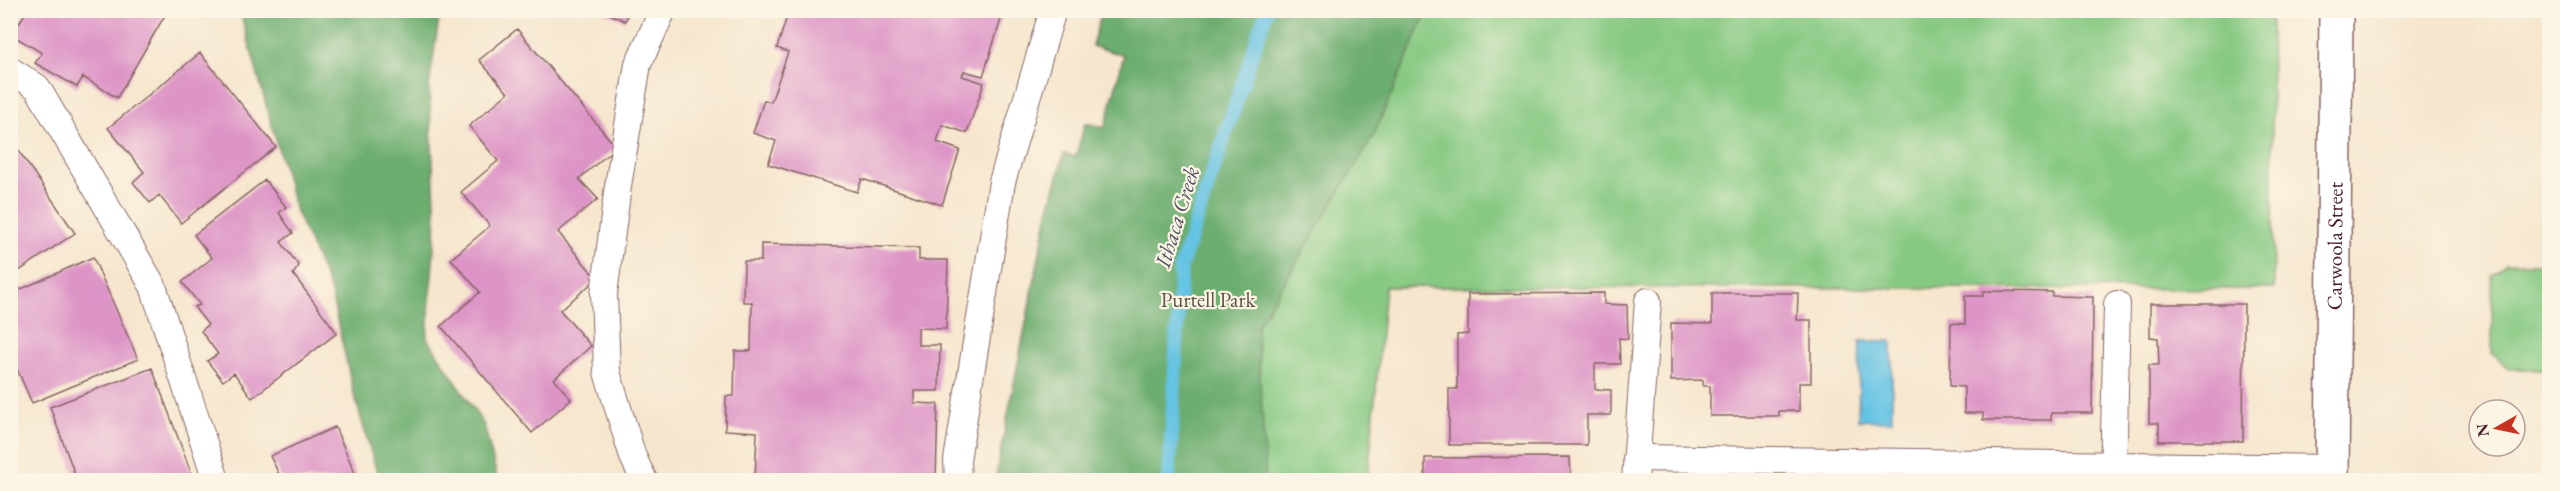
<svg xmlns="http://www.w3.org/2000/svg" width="2560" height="491" viewBox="0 0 2560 491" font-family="'EB Garamond',serif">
  <rect width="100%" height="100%" fill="#fcf5e5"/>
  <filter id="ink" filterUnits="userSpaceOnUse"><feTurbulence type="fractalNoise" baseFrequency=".0167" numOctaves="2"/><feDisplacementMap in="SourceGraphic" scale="12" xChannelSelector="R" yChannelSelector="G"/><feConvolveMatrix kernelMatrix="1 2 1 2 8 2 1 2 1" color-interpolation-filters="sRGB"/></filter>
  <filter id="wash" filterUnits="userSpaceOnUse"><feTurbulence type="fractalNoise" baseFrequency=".008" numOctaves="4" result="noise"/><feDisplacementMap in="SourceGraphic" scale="24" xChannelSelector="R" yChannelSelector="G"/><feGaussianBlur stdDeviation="1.35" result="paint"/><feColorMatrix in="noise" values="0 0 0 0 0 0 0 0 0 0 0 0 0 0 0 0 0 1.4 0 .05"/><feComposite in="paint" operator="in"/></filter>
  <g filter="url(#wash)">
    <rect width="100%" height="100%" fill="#f6e6cd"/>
    <path fill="#86c982" stroke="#687456" stroke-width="1.5" d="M1102,11H2271L2274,289L1385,287L1368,480H995L1048,212L1064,154L1076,157L1085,123L1105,128L1124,55L1092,46Z
      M2506,263H2549V369H2509L2492,353V275Z"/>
    <path fill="#6cad70" stroke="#5b664e" stroke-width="1.5" d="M240,11H440L429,87L436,222L427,338L484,425L498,480H379L354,394L330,289L295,209Z
      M1102,11H1427L1374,135L1257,327L1266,480H995L1048,212L1064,154L1076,157L1085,123L1105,128L1124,55L1092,46Z"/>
    <path fill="#65c3e4" stroke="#587188" stroke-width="1.5" d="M1860,341H1892V421L1858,420Z"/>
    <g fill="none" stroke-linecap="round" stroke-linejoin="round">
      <path stroke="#65c3e4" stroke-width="14" d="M1169,480L1181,266L1267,10"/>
    </g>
    <g id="blocks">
      <path fill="#dd94c6" d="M27,10H168L117,98L83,77L77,87L35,63L42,53L12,35Z
        M601,10H630L625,21Z
        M789,10H1004L983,76L964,71L962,76L984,83L967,133L942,125L937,142L960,150L942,205L862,179L857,192L768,164L776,141L753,133L764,100L771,102L788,52L777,48Z
        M517,29L616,147L579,179L598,199L558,232L597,279L560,310L591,346L554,379L571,399L532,433L441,326L480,292L451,259L490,226L461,192L498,161L469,126L508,93L479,60Z
        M200,53L276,147L181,223L159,195L150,203L133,182L144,172L108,128Z
        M12,141L75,233L10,277V142Z
        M265,180L286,207L279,213L293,233L281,242L299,266L293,274L337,333L252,398L234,373L223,381L207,361L218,354L201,331L208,325L194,307L200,305L182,282L212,258L194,235Z
        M761,244L919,248V260H948L946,329L918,328V345H940L939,391H914V403L938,404L936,480H755L757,432L725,430L726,396H734L735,351H751L752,302H743L744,261H761Z
        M93,257L138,359L32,403L10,353V294Z
        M1983,291L2052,292V296L2093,297L2092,413H2051V420H1983V413H1964V387L1950,386L1951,323L1965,324V296H1983Z
        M1604,293V304L1627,305L1628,339L1619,338L1620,364H1595V389L1611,390V415H1587V445H1449V389H1457V335L1468,334V294Z
        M1712,293H1798L1797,320H1811V383H1799V411H1779V416H1710V386H1703V380L1671,381V323L1712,324Z
        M2150,304H2244L2243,441H2159V423H2149V365H2159L2158,338L2150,337Z
        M152,368L192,475L176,480H77L50,407Z
        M335,427L358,480H282L270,456Z
        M1570,457L1571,480H1425V458Z
        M1666,478H1712V480H1666Z"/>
    </g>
  </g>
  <g filter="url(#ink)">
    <use href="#blocks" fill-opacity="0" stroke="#866564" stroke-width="1.5"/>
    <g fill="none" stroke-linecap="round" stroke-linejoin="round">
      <defs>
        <path id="lane" d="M10,70L37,87L153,286L216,480
          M1636,458L2332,468
          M644,480L633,457L607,372L604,294L618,186L638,64L663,10
          M958,480L957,460L1002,182L1053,10
          M1635,480L1648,301
          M2113,480L2117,304"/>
        <g id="street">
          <path id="s1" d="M2332,480L2336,10"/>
        </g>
      </defs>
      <use href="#lane" stroke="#866564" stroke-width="28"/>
      <use href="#street" stroke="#866564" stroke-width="36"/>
      <use href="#lane" stroke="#fff" stroke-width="26"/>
      <use href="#street" stroke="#fff" stroke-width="33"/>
    </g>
  </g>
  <g text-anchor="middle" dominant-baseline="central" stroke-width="4.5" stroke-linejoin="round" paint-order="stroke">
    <g font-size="21" fill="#4a1f2b" stroke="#fcf5e5">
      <text stroke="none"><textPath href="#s1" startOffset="234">Carwoola Street</textPath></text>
    </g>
    <g font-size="21" fill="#5c5245" stroke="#fcf5e5">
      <text x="1208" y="299">Purtell Park</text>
    </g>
    <g font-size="22" font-style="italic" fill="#525062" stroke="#fcf5e5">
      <text transform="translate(1177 217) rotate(-73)">Ithaca Creek</text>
    </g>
  </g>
  <rect width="2560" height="491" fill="none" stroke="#fcf5e5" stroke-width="36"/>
  <g transform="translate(2497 428) rotate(261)"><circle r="28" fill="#fcf5e5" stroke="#b59f9b" stroke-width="1.5"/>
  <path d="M0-4.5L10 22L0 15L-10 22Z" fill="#c8321e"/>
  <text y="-9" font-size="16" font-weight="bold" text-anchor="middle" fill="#4a1f2b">N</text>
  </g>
</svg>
